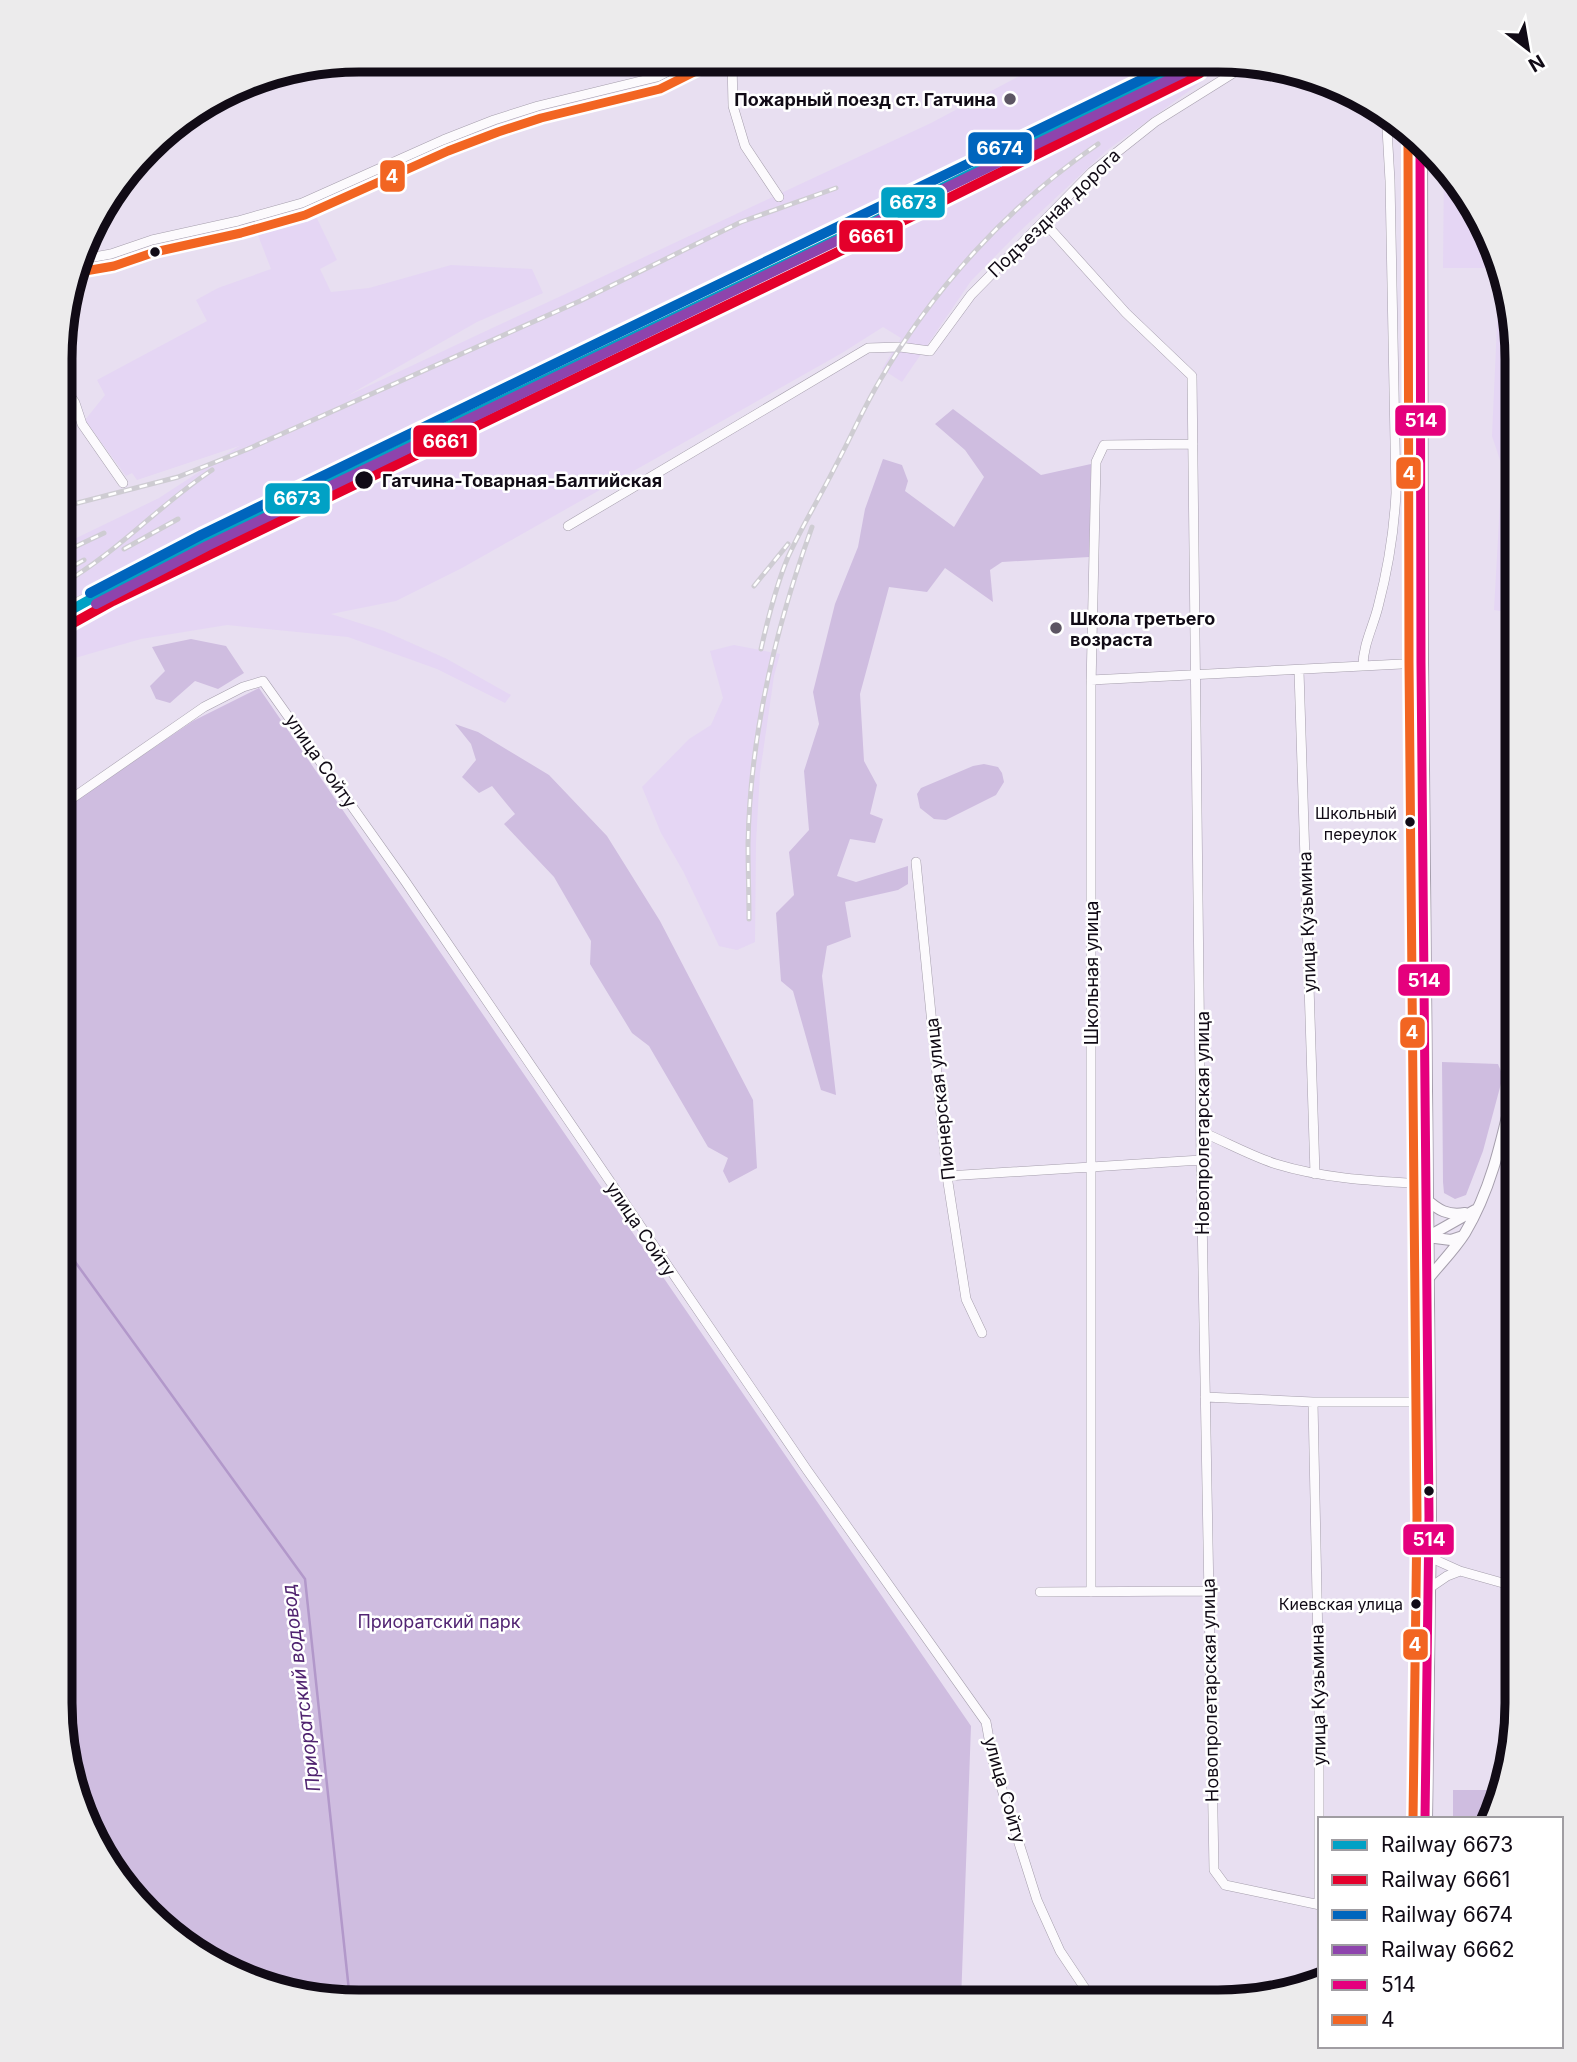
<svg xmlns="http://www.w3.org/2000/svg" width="1577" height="2062" viewBox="0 0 1577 2062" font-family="Inter,sans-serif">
  <rect width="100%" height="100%" fill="#e8dff1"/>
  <path fill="#e5d6f4" d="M1046,62H1233L1218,70L1106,151L1018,233L971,281L902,382L882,369L901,338L883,327L842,353L462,568L396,601L331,614L384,631L447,659L511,695L505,703L437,669L348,637L227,625L141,639L61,662L62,545L159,498L239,446L137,480L132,473L126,476L85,420L105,395L97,380L207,321L196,300L218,288L271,269L256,230L313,210L337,260L320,269L331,292L369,288L451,265L532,269L543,293L477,322L347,396L931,123Z
    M1444,162L1486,226L1496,268H1443Z
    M1499,280L1517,358V614L1494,610L1502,466L1492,436Z
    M734,645L780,654L774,676L760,773L756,842L755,942L737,950L719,946L683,871L661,833L642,787L689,739L711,725L723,698L710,651Z"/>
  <path fill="#cfbde0" d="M953,409L1041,475L1091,464L1089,557L1002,562L990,570L993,602L945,568L927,592L889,587L860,694L864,761L877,785L870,814L883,819L875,843L850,839L837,876L856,882L908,866V884L898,890L845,902L851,937L827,946L822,976L836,1095L821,1090L793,991L781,981L776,913L794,895L789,852L809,830L804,771L819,724L813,692L835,604L858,547L865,509L883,459L902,465L908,481L905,491L954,527L984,477L965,450L935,424Z
    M191,639L226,646L244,673L218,689L195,681L170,703L156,699L150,686L165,671L152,647Z
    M259,688L971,1726L961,2002L320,2000L192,1952L134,1901L91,1836L60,1704L61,811L193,721Z
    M455,724L478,732L549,775L607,836L660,921L753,1100L757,1168L729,1183L723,1171L728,1158L708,1147L649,1046L632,1033L590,964L591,941L554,877L504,824L515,814L492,786L479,793L462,777L476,760L471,744Z
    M984,764L998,767L1002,773L1004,782L996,795L946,820L934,819L920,808L917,794L921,788L973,766Z
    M1442,1062L1498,1064L1503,1076L1483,1151L1466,1195L1455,1199L1444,1193L1443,1182Z
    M1517,1515V1565L1507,1563L1505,1517Z
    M1453,1790H1498V1807L1492,1819H1453Z"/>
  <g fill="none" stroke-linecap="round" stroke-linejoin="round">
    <path stroke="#b298ca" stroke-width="2.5" d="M60,1241L305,1579L350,2000"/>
    <defs>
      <path id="minor" d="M732,61L733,106L745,146L779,197
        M1044,222L1126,313L1192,376L1201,1160L1214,1870L1225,1885L1320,1905
        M83,259L111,254L152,240L238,221L302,203L443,140L494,120L538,106L657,77L690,60
        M62,383L75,403L82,424L123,483
        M568,526L868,348L900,347L930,351L971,295L1092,172L1155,122L1251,62
        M1363,666C1363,645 1373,627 1378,607C1388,569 1394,532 1396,493L1390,181L1386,111
        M1299,671L1315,1174
        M1091,680L1421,663
        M61,806L204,707L243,687L263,681L405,881L807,1470L986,1722L993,1761L1037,1900L1060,1951L1094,2002
        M916,862L947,1176L966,1299L982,1333
        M1202,1132C1226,1142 1251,1156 1276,1164C1325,1179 1375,1181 1425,1184
        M947,1176L1201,1160
        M1205,1397L1313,1402H1415L1428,1405
        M1313,1402L1319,1692V1905
        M1429,1557L1460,1571L1517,1587
        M1428,1589L1447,1576L1460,1571
        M1040,1592L1208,1591
        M1091,1592V686L1096,462L1104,445L1193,444"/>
      <path id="tertiary" d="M1426,1199C1438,1210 1448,1216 1465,1213
        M1427,1237L1475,1210
        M1427,1237L1451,1240L1463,1236
        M1428,1279C1440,1264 1455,1249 1465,1233C1494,1185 1504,1128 1517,1074"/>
      <path id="primary" d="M1420,141L1421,663L1429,1517L1425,1819"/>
    </defs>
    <use href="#minor" stroke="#a59eac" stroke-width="10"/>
    <use href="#tertiary" stroke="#a59eac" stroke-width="12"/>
    <use href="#primary" stroke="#a59eac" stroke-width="16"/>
    <use href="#minor" stroke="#fcfafd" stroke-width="9"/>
    <use href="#tertiary" stroke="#fcfafd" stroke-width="10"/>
    <use href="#primary" stroke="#fcfafd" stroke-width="14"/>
    <defs>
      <path id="rail" d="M62,507L178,477L248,449L580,301L741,222L836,188
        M124,549L178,519
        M62,553L104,533
        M62,572L84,560
        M62,584C117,553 159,505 212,470
        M754,586L788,544
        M62,607L90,593
        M761,649C768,618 776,586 788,557C802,526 820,497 835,467C850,439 863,409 879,382C932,290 1010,204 1098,144
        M749,919C749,894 748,869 748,844C750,736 775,629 812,527"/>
    </defs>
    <use href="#rail" stroke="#ceccd2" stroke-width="5"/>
    <use href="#rail" stroke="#fff" stroke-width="2.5" stroke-dasharray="8" stroke-linecap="butt"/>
    <defs>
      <path id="bus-1" d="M1420,141L1421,663L1429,1517L1425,1819"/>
      <path id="bus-2" d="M1408,141L1409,663L1417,1517L1413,1819
        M85,271L114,266L155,252L241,233L305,215L448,151L498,132L541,118L660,89L696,71"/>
    </defs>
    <use href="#bus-1" stroke="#fff" stroke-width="14"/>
    <use href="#bus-2" stroke="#fff" stroke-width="14"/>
    <use href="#bus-1" stroke="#e5007d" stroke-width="9"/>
    <use href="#bus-2" stroke="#f26522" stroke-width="9"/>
    <defs>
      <path id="rail-1" d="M62,615L107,590L914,202L1195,62"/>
      <path id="rail-2" d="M68,626L113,601L919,213L1200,73"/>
      <path id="rail-3" d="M90,593L201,535L1178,62"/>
      <path id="rail-4" d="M96,604L207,546L1183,73"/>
    </defs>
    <use href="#rail-1" stroke="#fff" stroke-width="16"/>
    <use href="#rail-2" stroke="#fff" stroke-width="16"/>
    <use href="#rail-3" stroke="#fff" stroke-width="16"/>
    <use href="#rail-4" stroke="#fff" stroke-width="16"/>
    <use href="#rail-1" stroke="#01a1c5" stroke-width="10"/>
    <use href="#rail-2" stroke="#e4002b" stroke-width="10"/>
    <use href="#rail-3" stroke="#0065bd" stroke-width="10"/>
    <use href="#rail-4" stroke="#8e44ad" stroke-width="10"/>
  </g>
  <g fill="#5c5563" stroke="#fff" stroke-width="2.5">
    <circle cx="1010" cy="99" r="7"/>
    <circle cx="1056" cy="628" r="7"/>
  </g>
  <g fill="#110b16" stroke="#fff" stroke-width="2.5">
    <circle cx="155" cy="252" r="6"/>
    <circle cx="364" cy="480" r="10"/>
    <circle cx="1410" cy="822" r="6"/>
    <circle cx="1429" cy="1491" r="6"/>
    <circle cx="1416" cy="1604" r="6"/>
  </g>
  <g text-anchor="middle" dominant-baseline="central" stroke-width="5" stroke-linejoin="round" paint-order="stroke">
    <g font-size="16" fill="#110b16" stroke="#fff" text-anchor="end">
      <text x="1397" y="813">Школьный<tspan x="1397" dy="21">переулок</tspan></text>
      <text x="1403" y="1604">Киевская улица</text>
    </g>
    <g font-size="18" font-weight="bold" fill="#110b16" stroke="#fff" text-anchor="end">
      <text x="996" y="99">Пожарный поезд ст. Гатчина</text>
      <text x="1070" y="618" text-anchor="start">Школа третьего<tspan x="1070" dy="21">возраста</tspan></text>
    </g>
    <g font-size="18" fill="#110b16" stroke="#fff">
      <text transform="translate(1054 213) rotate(-44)">Подъездная дорога</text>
      <text transform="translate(321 761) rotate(55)">улица Сойту</text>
      <text transform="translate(1307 922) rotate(-92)">улица Кузьмина</text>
      <text transform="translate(1091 973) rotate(-90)">Школьная улица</text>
      <text transform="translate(940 1099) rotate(-96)">Пионерская улица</text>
      <text transform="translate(1202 1123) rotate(-90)">Новопролетарская улица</text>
      <text transform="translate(641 1229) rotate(56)">улица Сойту</text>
      <text transform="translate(1210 1690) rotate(-91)">Новопролетарская улица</text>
      <text transform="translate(1318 1695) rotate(-91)">улица Кузьмина</text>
      <text transform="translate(1005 1790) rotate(74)">улица Сойту</text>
    </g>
    <g font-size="18" font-weight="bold" fill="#110b16" stroke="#fff" text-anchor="start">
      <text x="382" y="480">Гатчина-Товарная-Балтийская</text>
    </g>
    <g font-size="18" fill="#522573" stroke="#fff">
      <text x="439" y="1621">Приоратский парк</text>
    </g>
    <g font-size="19" font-style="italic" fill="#502370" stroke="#fff">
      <text transform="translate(301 1688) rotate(-97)">Приоратский водовод</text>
    </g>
  </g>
  <path d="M0 0H1577V2062H0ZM359 72H1218A287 287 0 0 1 1505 359V1703A287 287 0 0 1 1218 1990H359A287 287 0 0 1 72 1703V359A287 287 0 0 1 359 72Z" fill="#ecebec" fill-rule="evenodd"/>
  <path fill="none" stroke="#110b16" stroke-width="9" d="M359 72H1218A287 287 0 0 1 1505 359V1703A287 287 0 0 1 1218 1990H359A287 287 0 0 1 72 1703V359A287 287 0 0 1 359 72Z"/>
  <g stroke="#fff" stroke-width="2.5">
    <rect x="967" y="131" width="66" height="34" rx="7" fill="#0065bd"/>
    <rect x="379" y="159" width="27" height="34" rx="7" fill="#f26522"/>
    <rect x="880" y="186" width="66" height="33" rx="7" fill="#01a1c5"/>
    <rect x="838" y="219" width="66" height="34" rx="7" fill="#e4002b"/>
    <rect x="1394" y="404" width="53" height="33" rx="7" fill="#e5007d"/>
    <rect x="412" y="424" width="66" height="34" rx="7" fill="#e4002b"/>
    <rect x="1395" y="456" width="27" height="34" rx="7" fill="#f26522"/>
    <rect x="264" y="482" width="67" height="33" rx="7" fill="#01a1c5"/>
    <rect x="1397" y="963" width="54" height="34" rx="7" fill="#e5007d"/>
    <rect x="1399" y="1016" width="27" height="33" rx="7" fill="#f26522"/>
    <rect x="1402" y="1523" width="53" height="33" rx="7" fill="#e5007d"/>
    <rect x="1402" y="1628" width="27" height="33" rx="7" fill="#f26522"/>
  </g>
  <g font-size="19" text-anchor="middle" font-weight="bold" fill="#fff">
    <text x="1000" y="155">6674</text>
    <text x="392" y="183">4</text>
    <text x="913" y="209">6673</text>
    <text x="871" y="243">6661</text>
    <text x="1421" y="427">514</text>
    <text x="445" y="448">6661</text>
    <text x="1409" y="480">4</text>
    <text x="297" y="505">6673</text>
    <text x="1424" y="987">514</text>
    <text x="1412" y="1039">4</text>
    <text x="1429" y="1546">514</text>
    <text x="1415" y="1651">4</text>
  </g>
  <rect x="1318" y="1817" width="245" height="231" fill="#ffffff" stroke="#a09da2" stroke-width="2"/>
  <rect x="1332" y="1840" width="35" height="10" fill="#01a1c5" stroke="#a09da2" stroke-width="2"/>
  <text x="1381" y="1852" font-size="21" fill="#110b16">Railway 6673</text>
  <rect x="1332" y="1875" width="35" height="10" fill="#e4002b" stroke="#a09da2" stroke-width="2"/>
  <text x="1381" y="1887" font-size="21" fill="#110b16">Railway 6661</text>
  <rect x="1332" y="1910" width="35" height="10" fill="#0065bd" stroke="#a09da2" stroke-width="2"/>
  <text x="1381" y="1922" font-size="21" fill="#110b16">Railway 6674</text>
  <rect x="1332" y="1945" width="35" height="10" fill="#8e44ad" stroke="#a09da2" stroke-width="2"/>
  <text x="1381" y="1957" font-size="21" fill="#110b16">Railway 6662</text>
  <rect x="1332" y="1980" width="35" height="10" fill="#e5007d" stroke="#a09da2" stroke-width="2"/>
  <text x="1381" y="1992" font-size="21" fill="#110b16">514</text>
  <rect x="1332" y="2015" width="35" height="10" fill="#f26522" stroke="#a09da2" stroke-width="2"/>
  <text x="1381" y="2027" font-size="21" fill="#110b16">4</text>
  <g transform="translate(1528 49) rotate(149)" stroke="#ffffff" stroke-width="5" paint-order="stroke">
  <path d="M0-5L12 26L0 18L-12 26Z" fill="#110b16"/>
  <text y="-10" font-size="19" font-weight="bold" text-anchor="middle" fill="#110b16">N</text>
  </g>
</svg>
